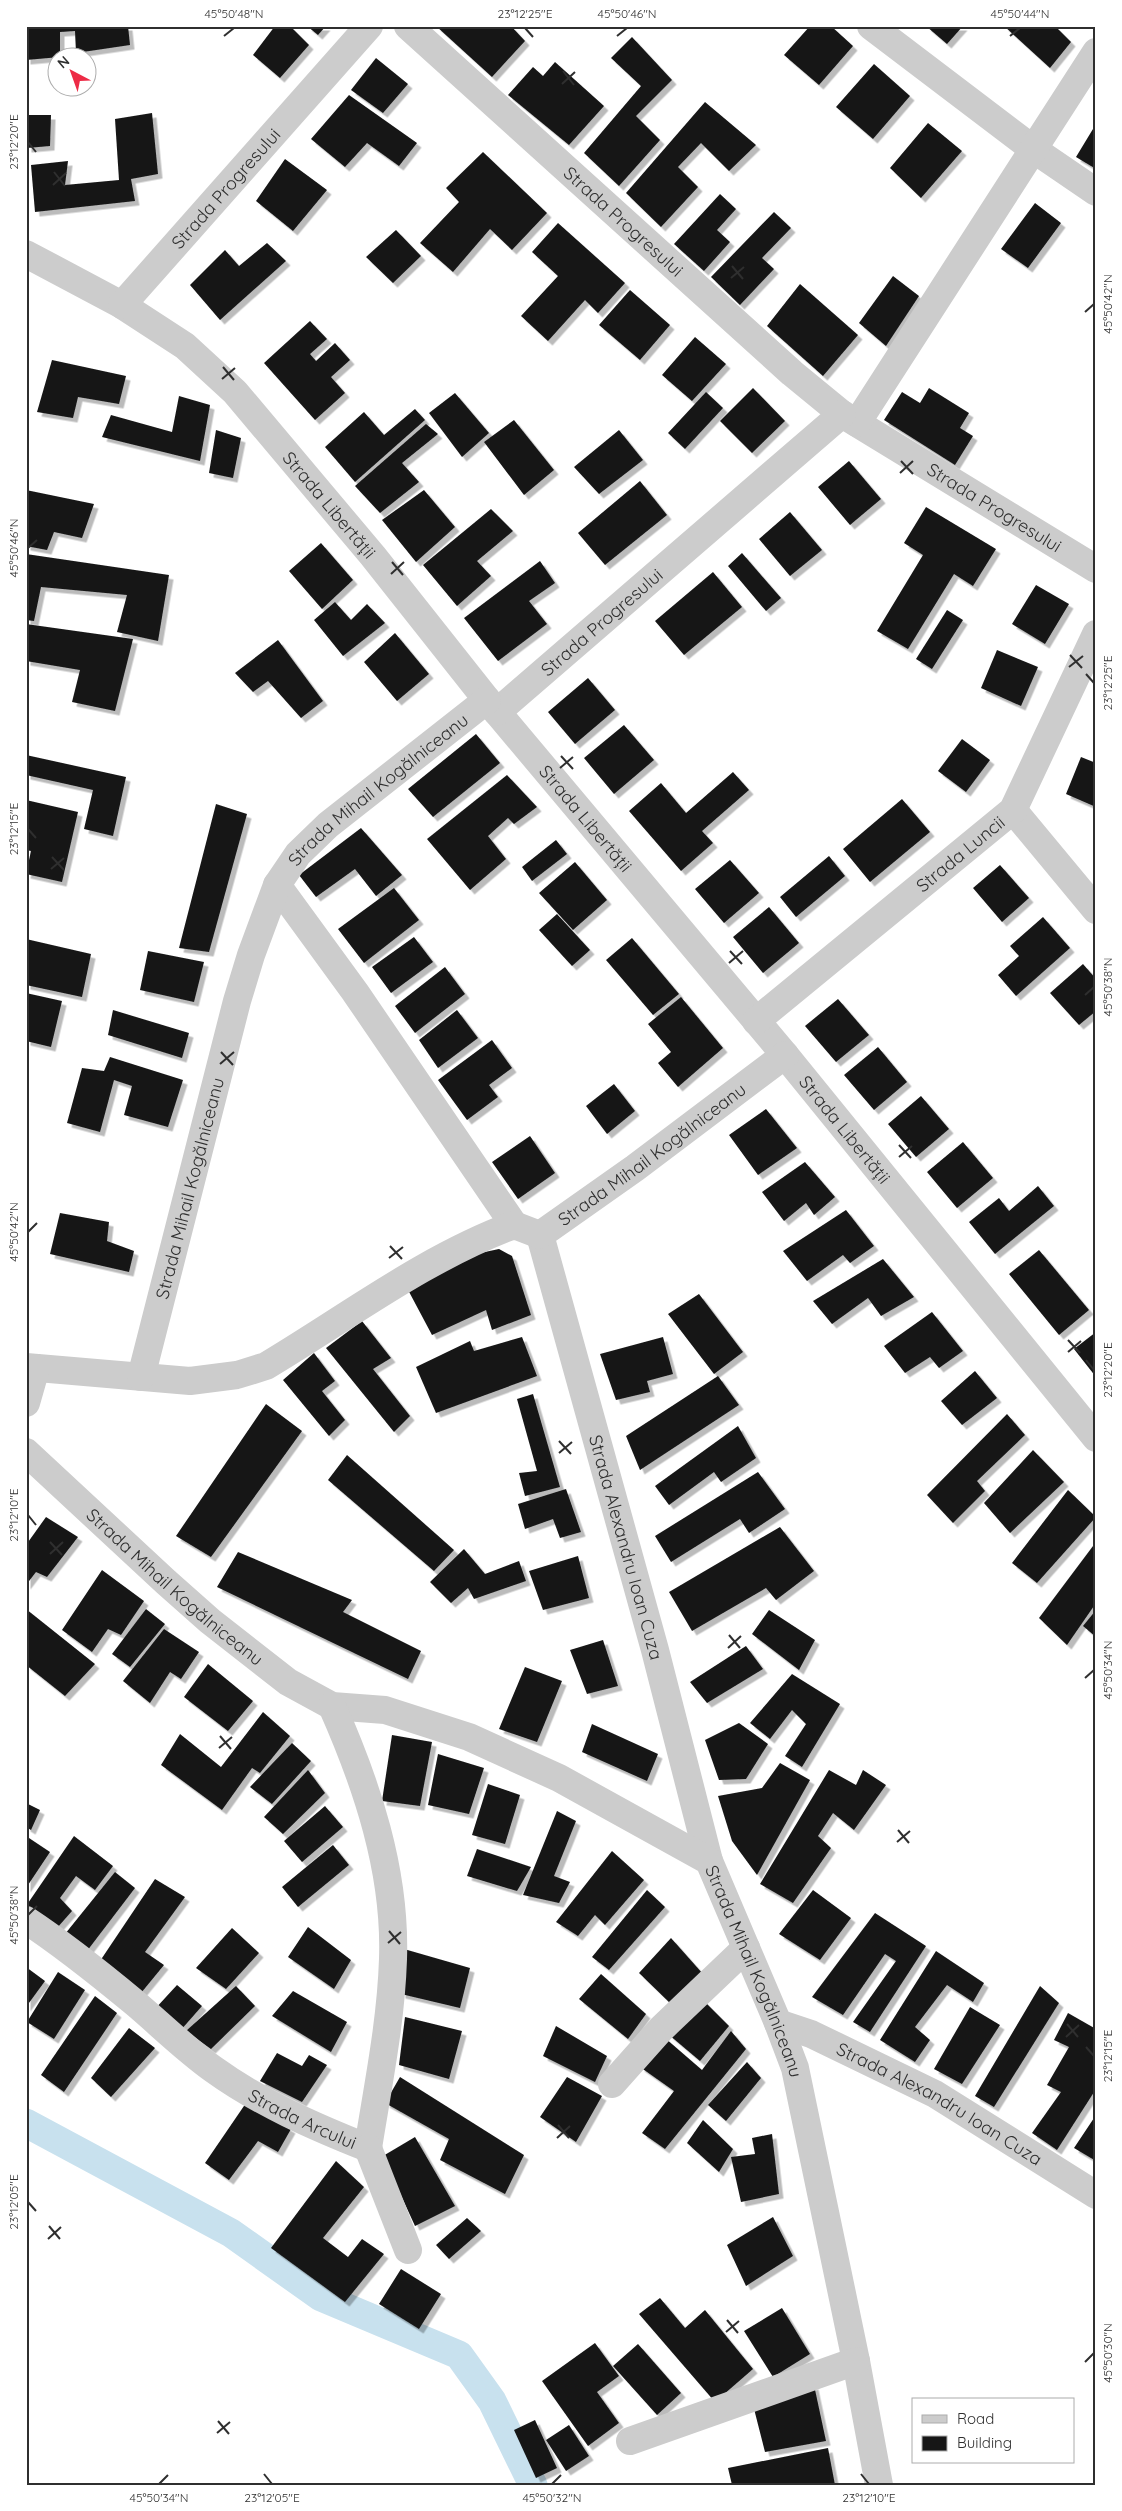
<svg xmlns="http://www.w3.org/2000/svg" width="1122" height="2511" viewBox="0 0 1122 2511" font-family="Quicksand,sans-serif">
  <defs>
    <filter id="shadow"><feDropShadow dx="4.5" dy="4.5" stdDeviation="0" flood-color="#0004"/></filter>
  </defs>
  <rect width="100%" height="100%" fill="#fff"/>
  <g fill="none" stroke-linecap="round" stroke-linejoin="round">
    <path stroke="#c8e1ee" stroke-width="29" d="M26,2123L231,2233L321,2297L459,2355L492,2401L533,2485"/>
  </g>
  <path fill="#161616" filter="url(#shadow)" d="M26,26H128L130,45L76,53L75,31L60,32V57L26,60Z
    M275,26H290L309,45L280,78L253,55Z
    M307,26H326L318,35Z
    M436,26H511L525,41L492,77Z
    M810,26H831L853,46L819,85L784,55Z
    M926,26H963L947,44Z
    M1004,26H1055L1071,42L1050,68Z
    M632,37L672,80L636,116L660,140L619,186L584,153L641,86L611,58Z
    M376,58L408,84L383,113L351,90Z
    M555,62L604,106L569,145L508,95L533,67L543,76Z
    M874,64L910,96L873,139L836,107Z
    M349,95L417,143L399,166L367,143L345,167L311,139Z
    M705,102L756,145L729,171L701,143L678,167L698,187L661,227L626,193Z
    M152,113L158,174L131,179L135,201L35,212L31,165L68,161L65,185L119,180L115,119Z
    M26,115H51L50,146L27,148Z
    M928,123L962,151L921,198L890,168Z
    M1096,124V169L1076,157Z
    M483,152L547,213L512,250L490,229L453,272L420,243L459,202L446,188Z
    M285,159L327,190L293,231L256,201Z
    M720,194L736,209L717,230L730,242L704,271L674,244Z
    M1035,203L1061,223L1028,268L1001,249Z
    M774,212L791,228L762,258L774,269L740,305L711,277Z
    M558,223L625,283L598,313L585,300L548,341L521,316L558,276L532,252Z
    M396,230L421,256L393,283L366,257Z
    M267,243L286,261L220,320L190,285L225,250L239,266Z
    M893,276L919,296L886,346L859,323Z
    M800,284L858,335L823,376L767,326Z
    M630,290L670,325L640,360L599,325Z
    M310,321L327,339L310,354L316,361L335,343L350,360L331,377L345,393L315,420L264,363Z
    M695,337L726,364L692,401L662,375Z
    M52,360L126,376L119,404L78,397L73,418L37,412Z
    M753,388L785,421L752,453L720,421Z
    M929,388L969,413L960,428L973,436L955,465L884,420L902,392L920,403Z
    M706,392L723,408L685,449L668,433Z
    M455,393L489,433L462,457L429,413Z
    M179,396L210,405L200,461L102,437L111,415L172,432Z
    M415,409L425,420L355,482L325,447L364,412L384,435Z
    M514,420L554,470L524,495L484,442Z
    M426,424L438,434L402,463L419,482L380,513L355,486Z
    M216,430L241,438L233,478L209,473Z
    M619,430L643,460L599,494L574,467Z
    M849,461L881,499L850,525L818,487Z
    M640,481L667,515L605,565L578,533Z
    M26,490L94,504L82,538L54,532L47,550L26,546Z
    M424,490L455,527L416,562L382,520Z
    M926,507L996,549L973,586L954,574L908,649L877,631L923,555L904,543Z
    M491,509L513,531L477,561L491,576L457,606L423,565Z
    M790,512L822,550L790,576L759,539Z
    M321,543L353,580L322,609L289,571Z
    M742,553L781,598L766,611L728,566Z
    M26,554L169,575L158,641L117,632L127,595L41,587L34,621L26,620Z
    M540,561L555,583L529,601L547,624L498,661L464,618Z
    M713,572L742,607L684,655L655,621Z
    M1036,585L1069,604L1045,644L1012,624Z
    M335,602L351,620L367,604L385,623L343,656L314,620Z
    M947,610L963,620L932,669L916,659Z
    M26,624L133,639L115,711L72,702L80,670L26,661Z
    M395,633L429,674L397,701L364,662Z
    M278,640L323,701L301,718L268,681L253,692L235,673Z
    M997,650L1038,667L1021,706L981,688Z
    M588,678L615,710L575,744L548,712Z
    M624,725L654,760L614,794L584,758Z
    M476,734L500,763L433,817L408,789Z
    M962,739L990,760L966,792L938,771Z
    M26,755L126,777L113,836L84,829L93,790L26,775Z
    M1081,757L1096,763V807L1066,794Z
    M733,772L749,790L702,831L713,843L681,871L629,811L661,783L686,813Z
    M507,775L537,807L514,824L508,818L488,836L506,859L470,890L427,839Z
    M902,799L930,832L870,882L843,849Z
    M26,800L78,812L62,882L26,874L31,851L26,850Z
    M216,804L247,814L209,952L179,948Z
    M361,828L402,875L376,896L355,869L316,897L299,875Z
    M556,840L567,854L532,881L522,867Z
    M829,856L845,876L796,917L780,897Z
    M730,860L759,893L724,923L695,889Z
    M575,862L607,900L573,930L539,893Z
    M1000,865L1029,898L1002,922L973,888Z
    M394,888L419,920L364,963L338,929Z
    M769,907L799,943L763,973L733,937Z
    M557,914L590,950L572,966L539,930Z
    M1043,917L1070,948L1016,996L998,975L1019,956L1010,946Z
    M414,937L433,962L391,993L372,967Z
    M632,938L679,994L653,1015L606,960Z
    M26,939L91,954L82,997L26,985Z
    M148,951L204,962L194,1002L140,990Z
    M1083,964L1096,979V1011L1079,1025L1050,993Z
    M445,967L465,994L415,1033L395,1006Z
    M26,993L62,1001L51,1047L26,1041Z
    M681,997L723,1048L678,1087L658,1063L671,1052L648,1024Z
    M838,999L869,1035L836,1062L805,1026Z
    M113,1010L189,1033L182,1058L108,1035Z
    M457,1010L478,1038L438,1068L419,1040Z
    M492,1040L512,1068L489,1085L498,1097L467,1120L438,1080Z
    M878,1047L907,1082L874,1110L844,1075Z
    M110,1057L183,1080L168,1127L124,1115L132,1086L114,1080L100,1132L67,1123L82,1068L104,1071Z
    M614,1084L635,1111L607,1134L586,1106Z
    M921,1096L949,1129L916,1157L888,1124Z
    M766,1109L797,1148L758,1175L729,1135Z
    M530,1136L555,1173L518,1199L492,1162Z
    M963,1142L993,1178L957,1208L927,1172Z
    M805,1162L835,1197L814,1215L806,1203L784,1221L762,1192Z
    M1038,1186L1054,1206L995,1254L969,1222L999,1198L1009,1211Z
    M846,1210L874,1246L850,1263L843,1255L807,1281L783,1251Z
    M60,1213L109,1222L107,1241L134,1251L129,1272L50,1254Z
    M499,1249L512,1256L531,1315L492,1330L486,1310L432,1335L407,1288L480,1253Z
    M1039,1250L1089,1310L1059,1335L1009,1274Z
    M883,1259L914,1297L881,1316L868,1298L832,1324L813,1301Z
    M699,1294L743,1352L714,1374L668,1314Z
    M932,1312L963,1351L939,1368L930,1357L905,1373L884,1346Z
    M362,1321L391,1358L373,1369L410,1416L394,1432L326,1348Z
    M1096,1332V1377L1074,1349Z
    M522,1337L537,1376L436,1413L416,1367L470,1341L474,1351Z
    M663,1337L673,1374L647,1381L650,1392L616,1400L600,1354Z
    M314,1353L335,1381L322,1391L345,1420L329,1436L283,1380Z
    M975,1371L997,1398L962,1425L941,1401Z
    M718,1376L739,1405L640,1470L626,1436Z
    M533,1394L560,1487L525,1496L519,1473L537,1471L517,1399Z
    M266,1404L302,1431L211,1557L176,1536Z
    M1007,1414L1025,1435L977,1481L985,1491L953,1523L927,1495Z
    M738,1426L756,1458L721,1482L714,1472L669,1505L655,1486Z
    M1033,1450L1064,1482L1010,1533L984,1503Z
    M347,1455L454,1550L434,1571L328,1480Z
    M758,1472L785,1509L749,1533L740,1519L671,1562L655,1536Z
    M566,1489L581,1532L560,1538L553,1519L525,1529L518,1504Z
    M1068,1490L1096,1517L1037,1583L1012,1563Z
    M46,1517L78,1537L47,1577L36,1572L26,1585V1545Z
    M780,1527L814,1571L776,1600L766,1588L692,1631L669,1592Z
    M1096,1542V1603L1067,1645L1039,1618Z
    M464,1549L485,1574L519,1561L526,1581L474,1599L468,1588L451,1603L430,1582Z
    M238,1552L352,1600L343,1612L421,1651L408,1679L217,1587Z
    M578,1556L589,1598L543,1610L529,1571Z
    M102,1570L144,1601L121,1635L108,1629L92,1652L62,1630Z
    M26,1609L95,1664L65,1696L26,1665Z
    M146,1609L165,1624L130,1667L112,1654Z
    M769,1610L815,1640L799,1670L752,1634Z
    M1096,1610V1637L1083,1626Z
    M164,1629L199,1652L181,1679L170,1672L150,1703L123,1681Z
    M603,1640L618,1686L587,1694L570,1650Z
    M746,1646L763,1669L707,1703L690,1682Z
    M208,1664L253,1701L228,1731L184,1697Z
    M525,1667L562,1681L537,1742L499,1729Z
    M792,1674L840,1704L802,1767L785,1756L806,1724L792,1710L770,1739L750,1723Z
    M263,1712L290,1736L260,1773L252,1768L222,1810L161,1765L180,1734L221,1767Z
    M739,1723L768,1744L746,1779L719,1780L705,1740Z
    M592,1724L658,1754L647,1781L582,1752Z
    M392,1735L432,1742L420,1806L382,1801Z
    M292,1743L311,1761L272,1804L250,1787Z
    M438,1754L484,1768L469,1814L428,1805Z
    M780,1763L810,1780L757,1875L732,1841L718,1796L762,1788Z
    M308,1770L325,1793L283,1834L264,1817Z
    M829,1770L856,1785L863,1770L886,1785L854,1830L833,1813L818,1836L831,1848L793,1903L760,1884Z
    M488,1784L520,1795L505,1844L472,1835Z
    M26,1803L40,1810L31,1830L26,1827Z
    M325,1806L343,1827L302,1862L284,1841Z
    M557,1811L576,1821L554,1876L570,1882L559,1903L523,1895Z
    M26,1836L50,1852L26,1888Z
    M74,1836L113,1866L95,1890L76,1876L60,1898L72,1911L57,1928L26,1906Z
    M333,1845L349,1865L298,1907L282,1887Z
    M477,1849L531,1867L517,1891L467,1876Z
    M612,1851L644,1880L605,1925L595,1915L578,1936L556,1922Z
    M115,1872L135,1888L87,1951L65,1934Z
    M155,1879L185,1897L145,1952L164,1965L141,1993L100,1961Z
    M647,1890L665,1907L609,1970L592,1957Z
    M813,1890L851,1918L820,1960L779,1934Z
    M875,1913L926,1946L870,2032L853,2022L896,1961L885,1954L843,2015L812,1997Z
    M308,1927L351,1960L334,1989L288,1957Z
    M232,1928L259,1953L226,1989L196,1968Z
    M671,1938L703,1974L670,2003L639,1973Z
    M404,1949L470,1968L460,2008L401,1994Z
    M936,1951L984,1983L973,2002L947,1985L915,2027L930,2040L915,2062L880,2040Z
    M26,1967L45,1981L26,2007Z
    M58,1972L85,1990L54,2039L27,2022Z
    M601,1974L646,2014L628,2039L579,1999Z
    M177,1985L202,2006L180,2031L154,2010Z
    M236,1986L255,2006L211,2049L186,2031Z
    M1040,1986L1059,2003L994,2107L975,2096Z
    M293,1991L347,2022L331,2052L272,2016Z
    M95,1996L117,2013L64,2092L41,2075Z
    M702,1999L729,2026L700,2061L668,2034Z
    M970,2007L1000,2025L962,2084L934,2069Z
    M1068,2013L1096,2029V2089L1057,2150L1032,2133L1061,2092L1047,2085L1069,2047L1054,2040Z
    M405,2017L462,2031L449,2079L399,2065Z
    M556,2026L607,2056L595,2082L543,2056Z
    M129,2028L155,2048L111,2097L91,2078Z
    M731,2031L746,2049L665,2149L642,2133L674,2091L640,2067L665,2038L702,2070Z
    M277,2053L302,2066L309,2055L327,2065L302,2102L260,2081Z
    M747,2062L761,2078L726,2121L708,2105Z
    M400,2077L524,2155L505,2194L440,2160L449,2139L385,2103Z
    M567,2077L602,2096L576,2142L540,2117Z
    M246,2103L291,2129L278,2152L258,2141L229,2180L205,2163Z
    M1096,2115V2161L1074,2148Z
    M703,2120L733,2149L719,2172L687,2143Z
    M772,2134L779,2194L741,2202L731,2157L755,2154L752,2138Z
    M415,2137L455,2206L415,2226L383,2156Z
    M336,2161L364,2187L323,2238L348,2257L362,2239L384,2254L345,2302L271,2248Z
    M773,2217L793,2256L746,2286L727,2245Z
    M467,2218L481,2231L449,2259L436,2245Z
    M401,2269L441,2294L419,2329L379,2304Z
    M660,2298L685,2328L705,2310L753,2369L715,2402L639,2314Z
    M782,2308L810,2354L773,2377L744,2331Z
    M595,2343L619,2376L597,2392L619,2423L588,2446L542,2381Z
    M638,2344L681,2393L657,2415L613,2366Z
    M814,2385L826,2441L765,2452L752,2401Z
    M535,2420L557,2468L536,2478L514,2430Z
    M569,2425L589,2456L566,2471L546,2440Z
    M828,2448L835,2485H732L728,2468Z"/>
  <g fill="none" stroke-linecap="round" stroke-linejoin="round">
    <g stroke="#ccc" stroke-width="28">
      <path id="s1" d="M408,26L792,373L842,414L1096,569"/>
      <path d="M871,26L1033,149L1096,192"/>
      <path id="s2" d="M26,254L122,305L185,346L235,392L373,556L487,700L785,1055L1096,1438"/>
      <path id="s3" d="M122,305L369,26"/>
      <path d="M857,423L1096,52"/>
      <path id="s4" d="M497,712L842,414"/>
      <path d="M1013,810L1096,910"/>
      <path d="M277,885L355,992L514,1225"/>
      <path id="s5" d="M756,1021L1013,810L1096,634"/>
      <path id="s6" d="M540,1235L655,1650L709,1861"/>
      <path id="s7" d="M26,1367L190,1381L237,1375L266,1366C348,1317 425,1258 514,1225L540,1235L635,1168L785,1055"/>
      <path id="s8" d="M141,1377L237,1001L251,955L277,885L298,854L328,825L487,700"/>
      <path d="M26,1403L36,1368"/>
      <path id="s9" d="M26,1452L166,1582L210,1621L288,1682L332,1706L385,1710L469,1737L559,1778L709,1861L778,2023L795,2068L856,2361L879,2485"/>
      <path id="s10" d="M26,1920C64,1945 100,1974 135,2003C161,2025 185,2049 213,2069C260,2103 315,2127 368,2148C378,2085 391,2022 393,1959C396,1871 367,1785 332,1706"/>
      <path id="s11" d="M778,2023L811,2034L935,2094L1096,2195"/>
      <path d="M612,2084L661,2029L746,1948"/>
      <path d="M368,2148L408,2250"/>
      <path d="M630,2441L856,2361"/>
    </g>
  </g>
  <path fill="none" stroke="#2f2f2f" stroke-width="2" d="M525,28L533,37M224,36L234,28M617,36L627,28M1010,36L1020,28M563,71L574,85M562,84L575,72M28,142L36,152M54,172L65,186M53,185L66,173M732,266L743,279M731,278L744,267M1085,312L1094,304M223,367L234,380M222,379L235,368M901,461L913,474M900,473L913,461M28,548L37,540M392,562L403,575M391,574L404,562M1070,655L1082,668M1069,667L1083,656M1086,674L1094,683M561,756L573,769M560,768L573,757M28,829L36,838M52,857L64,870M51,869L64,858M730,951L742,964M729,963L743,951M1085,995L1094,987M221,1052L233,1065M220,1064L234,1052M899,1145L911,1158M899,1157L912,1146M28,1232L37,1223M390,1246L402,1259M389,1258L403,1247M1068,1340L1080,1353M1068,1352L1081,1341M1086,1360L1094,1370M559,1441L571,1454M559,1453L572,1442M28,1515L36,1525M50,1542L62,1555M50,1554L63,1542M729,1635L740,1648M728,1648L741,1636M1085,1678L1094,1670M220,1736L231,1749M219,1748L232,1737M898,1830L909,1843M897,1842L910,1831M28,1915L37,1906M389,1931L400,1944M388,1943L401,1932M1067,2024L1078,2037M1066,2037L1079,2025M1086,2047L1094,2056M558,2125L569,2138M557,2138L570,2126M28,2202L36,2211M49,2226L60,2239M48,2239L61,2227M727,2320L738,2333M726,2332L739,2321M1085,2362L1094,2353M218,2421L229,2434M217,2433L230,2422M264,2474L272,2484M861,2474L869,2484M159,2484L168,2475M552,2484L561,2475"/>
  <g text-anchor="middle" dominant-baseline="central" stroke-width="5" stroke-linejoin="round" paint-order="stroke">
    <g font-size="18" fill="#2f2f2f" stroke="#fff">
      <text stroke="none"><textPath href="#s3" startOffset="156">Strada Progresului</textPath></text>
      <text stroke="none"><textPath href="#s1" startOffset="291">Strada Progresului</textPath></text>
      <text stroke="none"><textPath href="#s2" startOffset="399">Strada Libertății</textPath></text>
      <text stroke="none"><textPath href="#s1" startOffset="761">Strada Progresului</textPath></text>
      <text stroke="none"><textPath href="#s4" startOffset="138">Strada Progresului</textPath></text>
      <text stroke="none"><textPath href="#s8" startOffset="651">Strada Mihail Kogălniceanu</textPath></text>
      <text stroke="none"><textPath href="#s2" startOffset="804">Strada Libertății</textPath></text>
      <text stroke="none"><textPath href="#s5" startOffset="264">Strada Luncii</textPath></text>
      <text stroke="none"><textPath href="#s2" startOffset="1209">Strada Libertății</textPath></text>
      <text stroke="none"><textPath href="#s7" startOffset="694">Strada Mihail Kogălniceanu</textPath></text>
      <text stroke="none"><textPath href="#s8" startOffset="195">Strada Mihail Kogălniceanu</textPath></text>
      <text stroke="none"><textPath href="#s6" startOffset="324">Strada Alexandru Ioan Cuza</textPath></text>
      <text stroke="none"><textPath href="#s9" startOffset="201">Strada Mihail Kogălniceanu</textPath></text>
      <text stroke="none"><textPath href="#s9" startOffset="930">Strada Mihail Kogălniceanu</textPath></text>
      <text stroke="none"><textPath href="#s11" startOffset="181">Strada Alexandru Ioan Cuza</textPath></text>
      <text stroke="none"><textPath href="#s10" startOffset="342">Strada Arcului</textPath></text>
    </g>
  </g>
  <rect width="1122" height="2511" fill="none" stroke="#ffffff" stroke-width="55"/>
  <rect x="912" y="2398" width="162" height="65" fill="#ffffff" stroke="#acacac"/>
  <rect x="922" y="2415" width="25" height="8" fill="#cccccc" stroke="#acacac"/>
  <text x="957" y="2424" font-size="15" fill="#2f2f2f">Road</text>
  <rect x="922" y="2436" width="25" height="15" fill="#161616" stroke="#acacac"/>
  <text x="957" y="2448" font-size="15" fill="#2f2f2f">Building</text>
  <g transform="translate(72 72) rotate(319)"><circle r="24" fill="#ffffff" stroke="#acacac"/>
  <path d="M0-4L9 19L0 12L-9 19Z" fill="#ed2b46"/>
  <text y="-8" font-size="14" font-weight="bold" text-anchor="middle" fill="#2f2f2f">N</text>
  </g>
  <rect x="28" y="28" width="1066" height="2456" fill="none" stroke="#2f2f2f" stroke-width="2"/>
  <g font-size="12" text-anchor="middle" fill="#2f2f2f">
    <text x="234" y="18">45°50'48"N</text>
    <text x="525" y="18">23°12'25"E</text>
    <text x="627" y="18">45°50'46"N</text>
    <text x="1020" y="18">45°50'44"N</text>
    <text transform="translate(14 142) rotate(-90)" y="4">23°12'20"E</text>
    <text transform="translate(1108 304) rotate(-90)" y="4">45°50'42"N</text>
    <text transform="translate(14 548) rotate(-90)" y="4">45°50'46"N</text>
    <text transform="translate(1108 683) rotate(-90)" y="4">23°12'25"E</text>
    <text transform="translate(14 829) rotate(-90)" y="4">23°12'15"E</text>
    <text transform="translate(1108 987) rotate(-90)" y="4">45°50'38"N</text>
    <text transform="translate(14 1232) rotate(-90)" y="4">45°50'42"N</text>
    <text transform="translate(1108 1370) rotate(-90)" y="4">23°12'20"E</text>
    <text transform="translate(14 1515) rotate(-90)" y="4">23°12'10"E</text>
    <text transform="translate(1108 1670) rotate(-90)" y="4">45°50'34"N</text>
    <text transform="translate(14 1915) rotate(-90)" y="4">45°50'38"N</text>
    <text transform="translate(1108 2056) rotate(-90)" y="4">23°12'15"E</text>
    <text transform="translate(14 2202) rotate(-90)" y="4">23°12'05"E</text>
    <text transform="translate(1108 2353) rotate(-90)" y="4">45°50'30"N</text>
    <text x="159" y="2502">45°50'34"N</text>
    <text x="272" y="2502">23°12'05"E</text>
    <text x="552" y="2502">45°50'32"N</text>
    <text x="869" y="2502">23°12'10"E</text>
  </g>
</svg>
